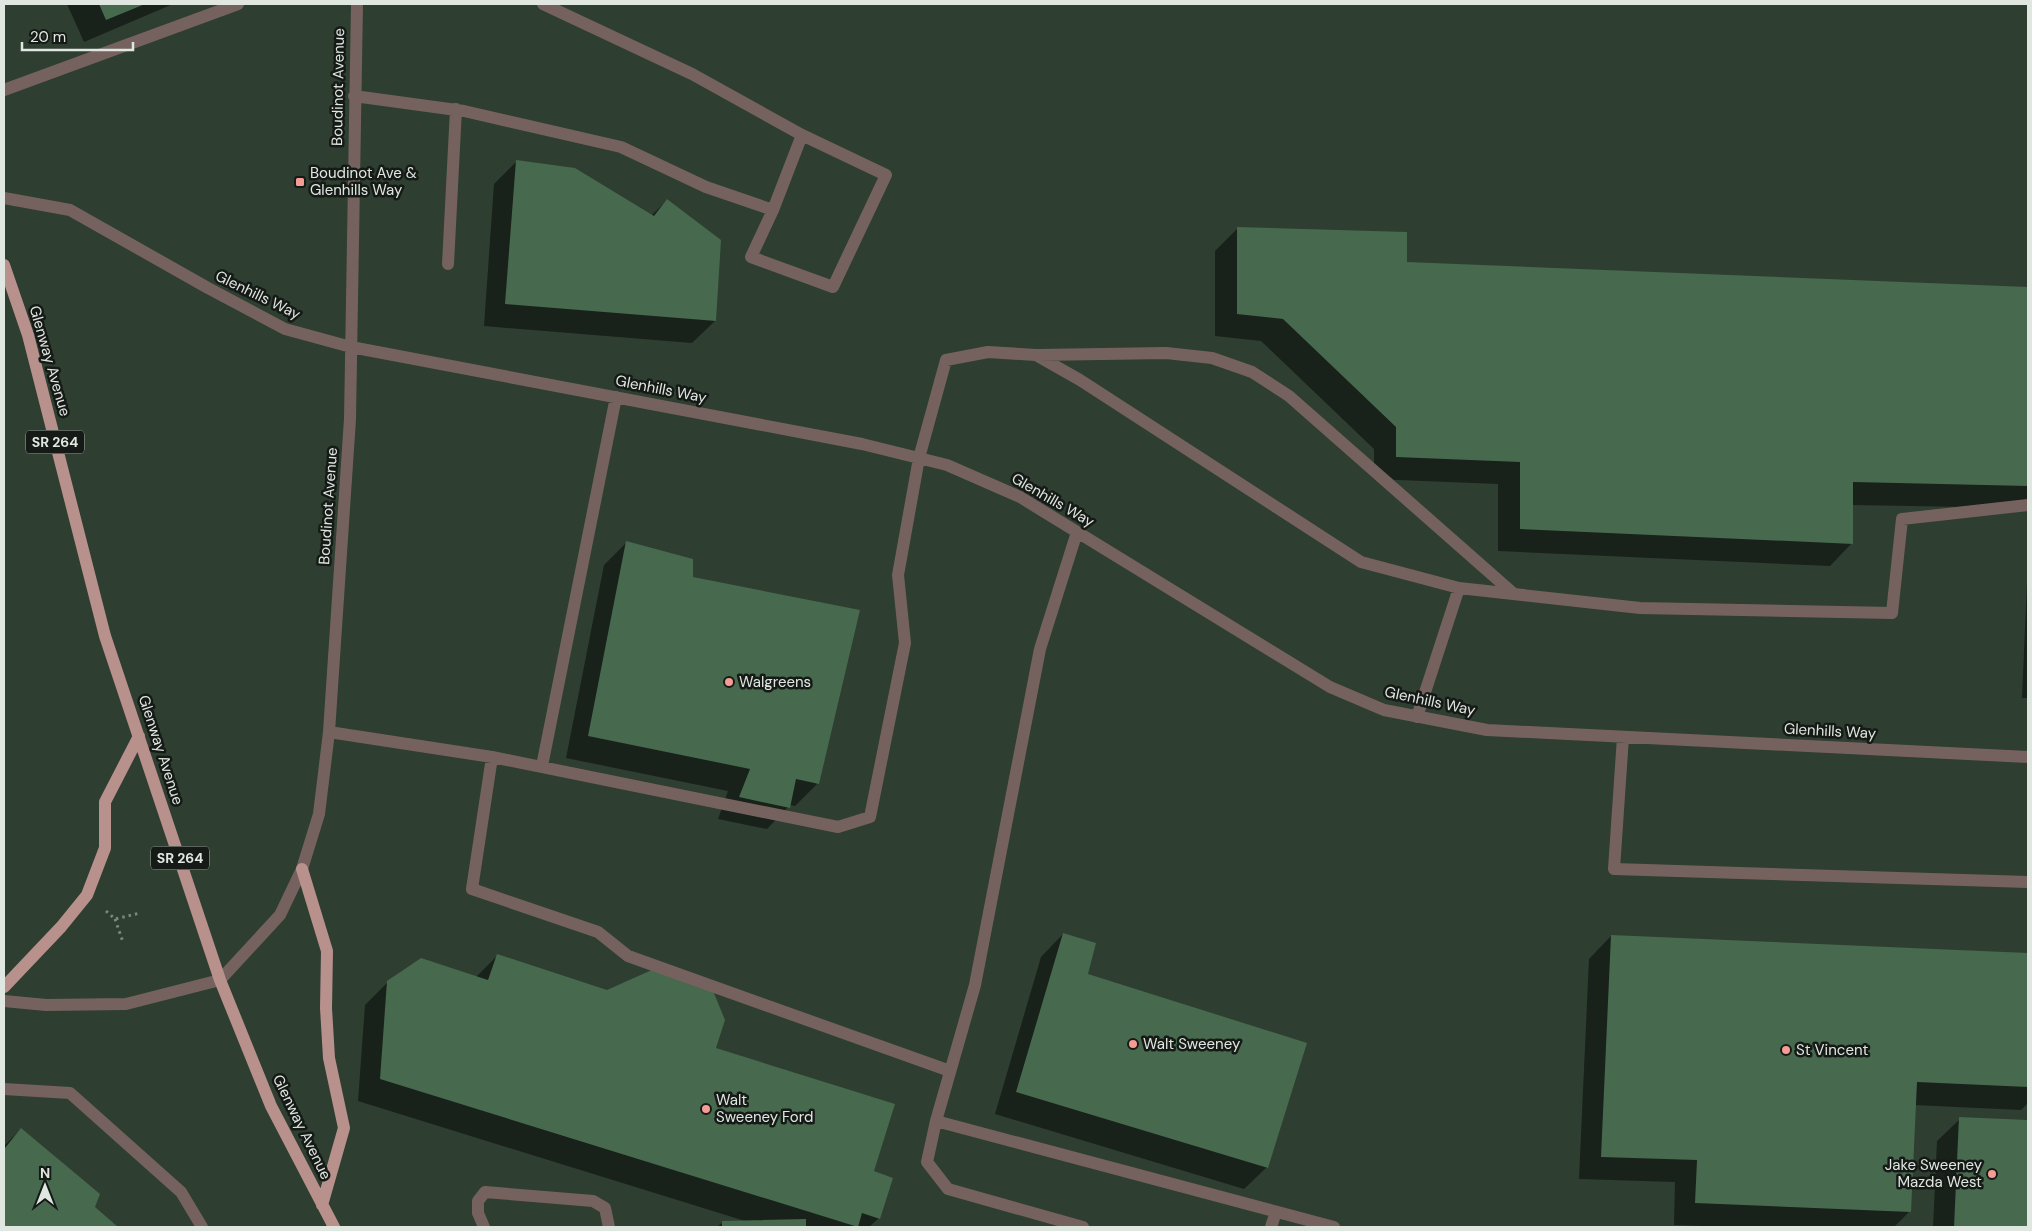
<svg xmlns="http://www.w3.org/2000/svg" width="2032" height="1231" viewBox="0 0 2032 1231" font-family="'DM Sans',sans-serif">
  <rect width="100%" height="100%" fill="#2a342c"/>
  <path fill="#2e3e31" d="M4,4H2028V1227H4Z"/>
  <path fill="#0007" d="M67,4H173L84,42Z
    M516,162L651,216L667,200L720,240L715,321L692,343L484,326L494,184Z
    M1238,228L1406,264L2028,289V508L1852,505V543L1830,566L1498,551V484L1374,479V449L1261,341L1215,336V251Z
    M626,543L692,578L817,784L795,806L790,805L767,829L718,819L728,791L566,758L604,565Z
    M2028,558V698H2022Z
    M1063,934L1087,974L1267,1167L1244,1189L995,1114L1041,957Z
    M1611,936L2028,954V1103L2021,1110L1914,1105L1910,1211L1894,1227H1732L1674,1225L1675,1182L1579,1179L1589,959Z
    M497,956L715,1049L872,1172L879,1218L869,1227H717L723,1222L745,1221L358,1101L365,1005L388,982L476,977Z
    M1960,1119L2028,1122V1227H1933L1937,1141Z
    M21,1129L93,1207L116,1227H4V1146Z"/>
  <path fill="#47694e" d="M99,4H145L106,20Z
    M516,160L575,168L654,216L667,199L721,240L716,321L505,304Z
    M1237,227L1407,232V262L2028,287V486L1853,482V544L1520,529V462L1396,457V427L1283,319L1237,314Z
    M626,541L693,559V577L860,610L819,784L796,779L790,808L739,797L750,769L588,736Z
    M1063,933L1096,943L1088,974L1307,1043L1268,1168L1016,1092Z
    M1611,935L2028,953V1087L1917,1082L1911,1212L1695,1203L1697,1160L1601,1157Z
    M497,954L607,990L654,969L711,986L725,1020L716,1048L895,1104L874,1171L893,1178L880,1219L862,1213L858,1227L380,1079L387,981L421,958L488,980Z
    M1959,1117L2028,1120V1227H1954Z
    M21,1128L100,1194L95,1207L118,1227H4V1147L5,1148Z
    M806,1219V1227H722V1221Z"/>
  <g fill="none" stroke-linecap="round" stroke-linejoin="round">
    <path stroke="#7d867f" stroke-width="3" stroke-dasharray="2.5 4" stroke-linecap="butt" d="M106,911L115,919L140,913
      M115,919L123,942"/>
    <path stroke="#75625f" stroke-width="12" d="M4,90L238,4
      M354,96L464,111L621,147L706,187L773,210L802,135L692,74L543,4
      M4,198L70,210L208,288L285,329L351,347L862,444L947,465L1020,497L1330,687L1384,710L1487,730L2028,757
      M773,210L751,257L833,287L886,175L802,135
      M448,264L456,109
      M1038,355L1166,353L1212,358L1252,372L1289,396L1514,594
      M1077,532L1040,649L975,985L936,1121L927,1162L948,1189L1083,1227
      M1459,588L1640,608L1892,613L1902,519L2028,505
      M329,732L492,757L838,827L870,817L905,643L898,575L919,458L946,360L988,352L1036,355L1080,380L1361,562L1459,588L1417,717
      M1623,737L1614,869L2028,882
      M492,757L472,889L598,932L628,956L950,1071
      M542,766L616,397
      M4,1001L46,1005L126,1004L220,980L280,915L302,869L319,814L329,732L350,419L357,4
      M4,1089L70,1093L181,1192L202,1227
      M936,1121L1334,1227
      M484,1227L478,1213V1201L485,1192L593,1201L605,1208L609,1227
      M1271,1227L1276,1212"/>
    <path stroke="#b8908c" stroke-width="12" d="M4,265L28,335L105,636L220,980L271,1106L334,1227
      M302,869L327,951L326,1008L329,1058L344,1128L322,1205
      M4,987L61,927L87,895L105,848V802L139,736"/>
  </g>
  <g fill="#f59c94" stroke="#161a17" stroke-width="2">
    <rect x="295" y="177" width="10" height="10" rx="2.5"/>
    <circle cx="729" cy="682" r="5"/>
    <circle cx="1133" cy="1044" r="5"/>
    <circle cx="1786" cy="1050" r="5"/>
    <circle cx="706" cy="1109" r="5"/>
    <circle cx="1992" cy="1174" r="5"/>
  </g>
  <g text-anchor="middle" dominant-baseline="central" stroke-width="5" stroke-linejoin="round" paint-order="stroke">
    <g fill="#161a17" stroke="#a3aaa4" stroke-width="1">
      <rect x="26" y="430.5" width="58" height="23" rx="4"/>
      <rect x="151" y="846.5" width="58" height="23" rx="4"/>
    </g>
    <g font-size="14" font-weight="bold" fill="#e0e7e1">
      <text x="55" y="442">SR 264</text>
      <text x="180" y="858">SR 264</text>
    </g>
    <g font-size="15" fill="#e0e7e1" stroke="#161a17">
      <text transform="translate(338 87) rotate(-89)">Boudinot Avenue</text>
      <text transform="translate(258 295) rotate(26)">Glenhills Way</text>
      <text transform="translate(50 361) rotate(74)">Glenway Avenue</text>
      <text transform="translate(661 389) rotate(11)">Glenhills Way</text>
      <text transform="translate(1053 500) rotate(30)">Glenhills Way</text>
      <text transform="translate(328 506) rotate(-86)">Boudinot Avenue</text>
      <text transform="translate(1430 701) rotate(12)">Glenhills Way</text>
      <text transform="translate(1830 731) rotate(3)">Glenhills Way</text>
      <text transform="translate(161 750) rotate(72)">Glenway Avenue</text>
      <text transform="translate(302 1127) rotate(64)">Glenway Avenue</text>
    </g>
    <g font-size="15" fill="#e0e7e1" stroke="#161a17" text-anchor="start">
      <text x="310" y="173">Boudinot Ave &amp;<tspan x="310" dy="17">Glenhills Way</tspan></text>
      <text x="739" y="682">Walgreens</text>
      <text x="1143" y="1044">Walt Sweeney</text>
      <text x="1796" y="1050">St Vincent</text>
      <text x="716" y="1100">Walt<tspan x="716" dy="17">Sweeney Ford</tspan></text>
      <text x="1982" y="1165" text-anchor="end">Jake Sweeney<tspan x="1982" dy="17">Mazda West</tspan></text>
    </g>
  </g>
  <rect width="2032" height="1231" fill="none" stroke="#e0e7e1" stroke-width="10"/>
  <g transform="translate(45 1186)" stroke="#161a17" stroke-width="4" paint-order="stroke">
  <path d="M0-4L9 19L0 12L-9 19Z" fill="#e0e7e1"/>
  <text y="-8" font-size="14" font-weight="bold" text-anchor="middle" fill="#e0e7e1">N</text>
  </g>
  <path d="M22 42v8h111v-8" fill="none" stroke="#e0e7e1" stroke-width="2.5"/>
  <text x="30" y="42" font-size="15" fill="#e0e7e1" stroke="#161a17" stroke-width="4" paint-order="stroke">20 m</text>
</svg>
